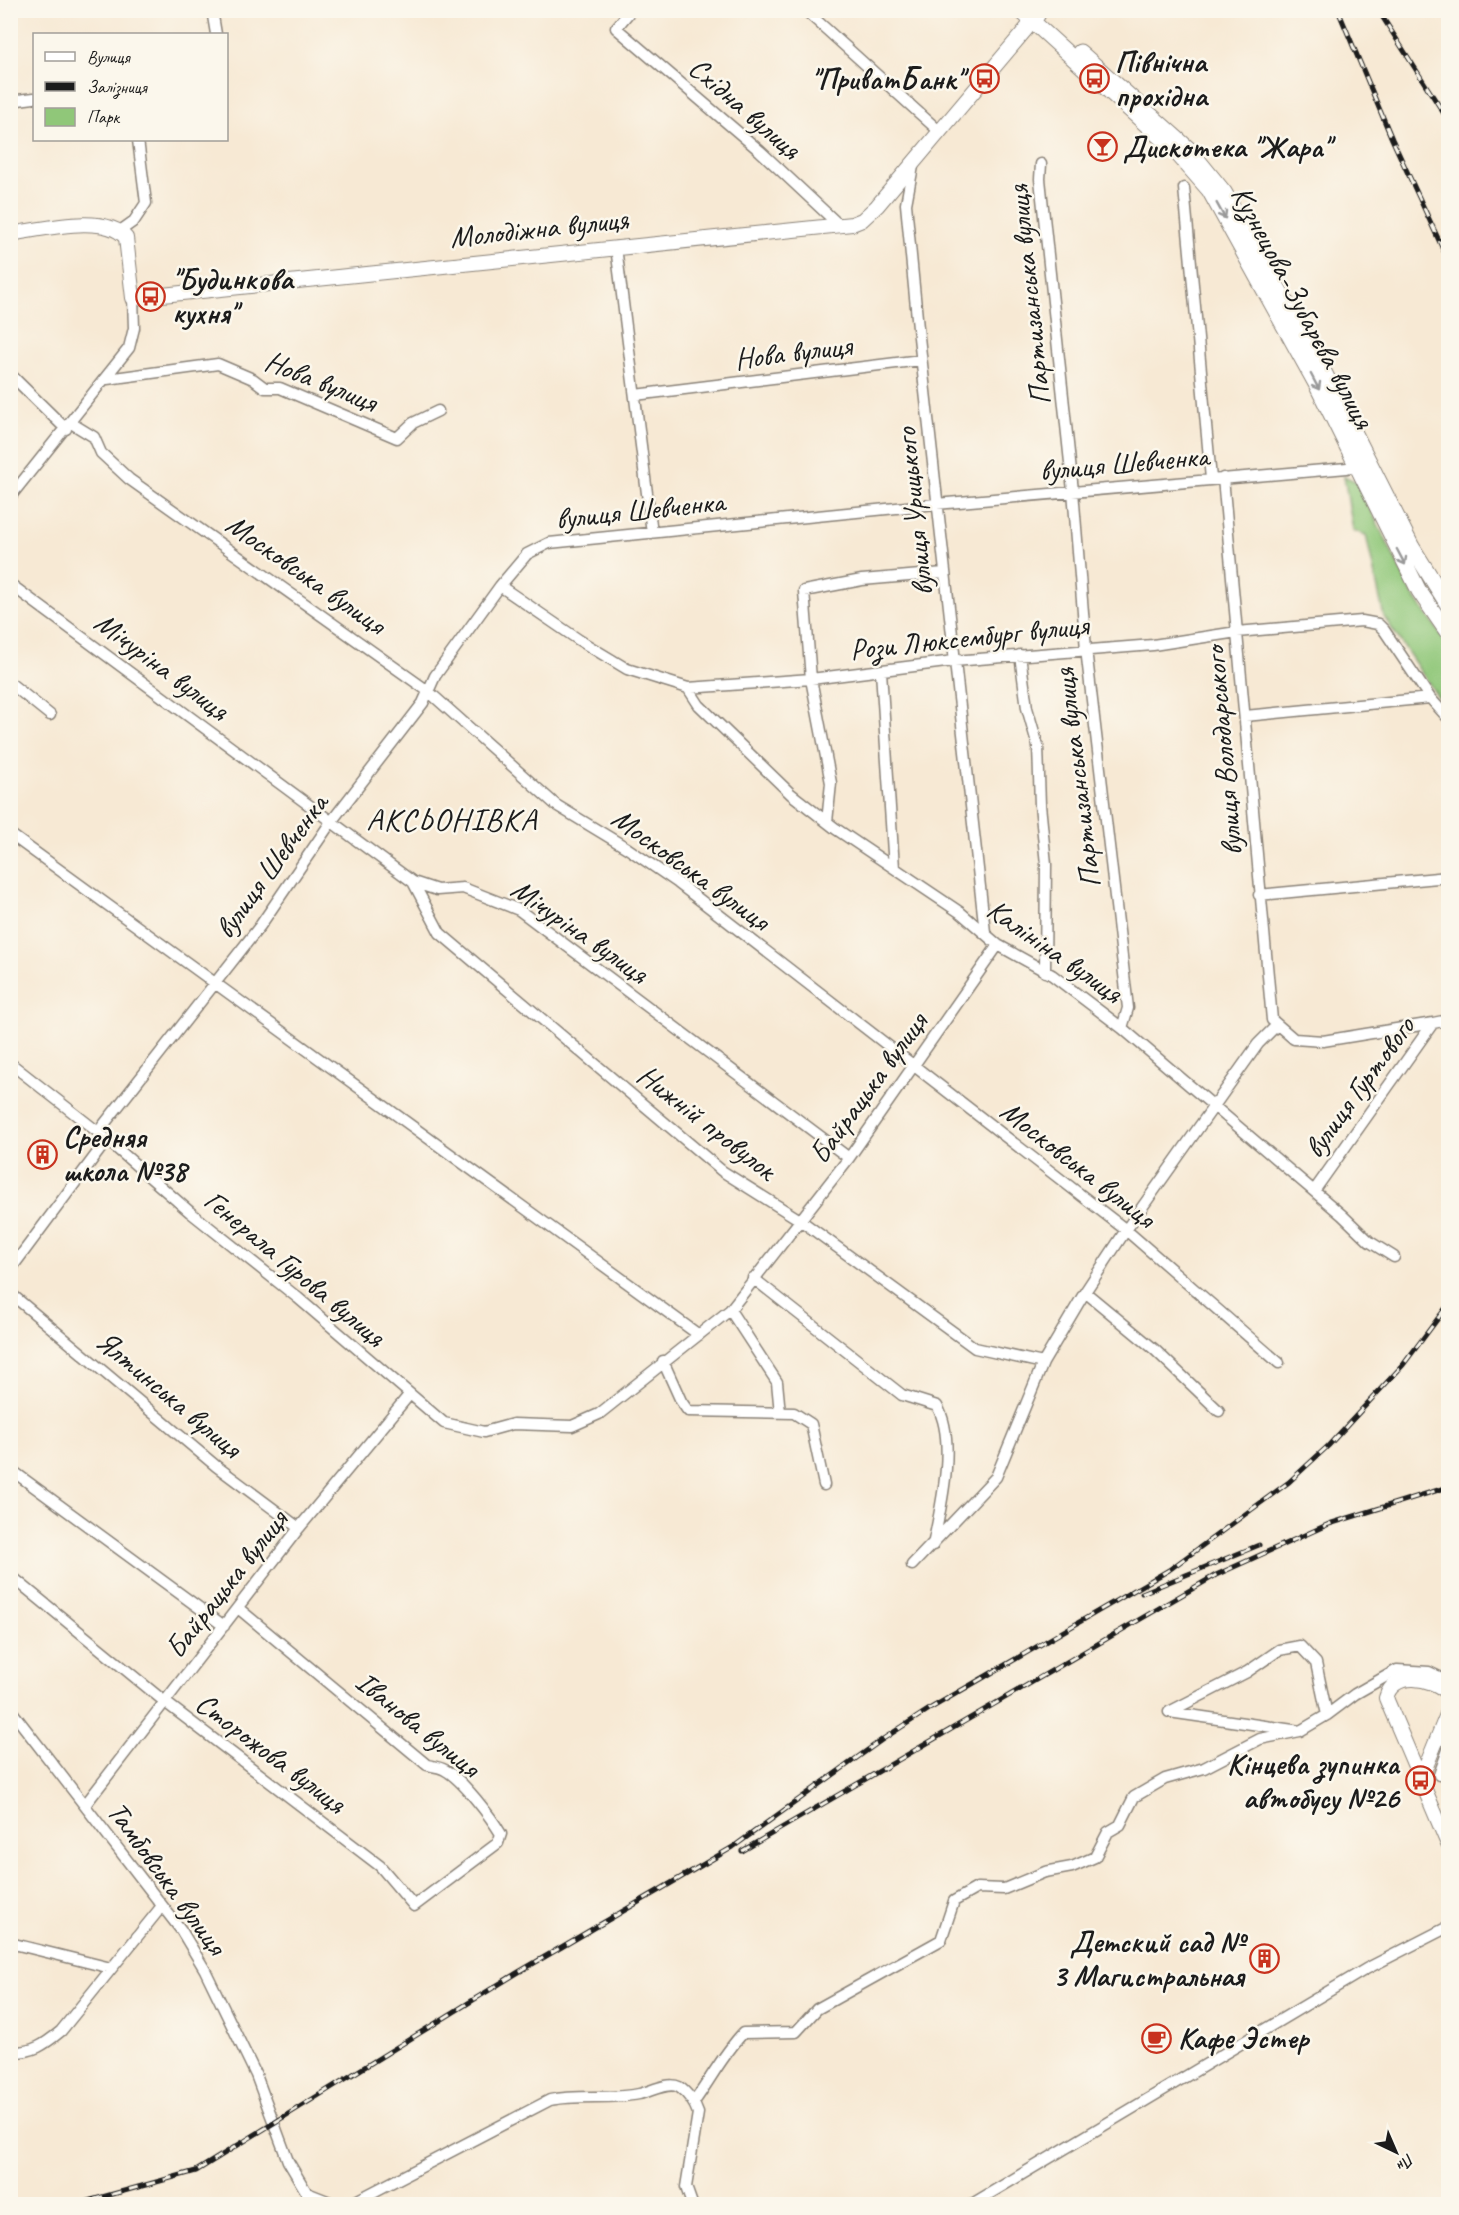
<svg xmlns="http://www.w3.org/2000/svg" width="1459" height="2215" viewBox="0 0 1459 2215" font-family="Caveat,sans-serif">
  <rect width="100%" height="100%" fill="#fbf7ec"/>
  <filter id="ink" filterUnits="userSpaceOnUse"><feTurbulence type="fractalNoise" baseFrequency=".0167" numOctaves="2"/><feDisplacementMap in="SourceGraphic" scale="12" xChannelSelector="R" yChannelSelector="G"/><feConvolveMatrix kernelMatrix="1 2 1 2 8 2 1 2 1" color-interpolation-filters="sRGB"/></filter>
  <filter id="wash" filterUnits="userSpaceOnUse"><feTurbulence type="fractalNoise" baseFrequency=".008" numOctaves="4" result="noise"/><feDisplacementMap in="SourceGraphic" scale="24" xChannelSelector="R" yChannelSelector="G"/><feGaussianBlur stdDeviation="1.35" result="paint"/><feColorMatrix in="noise" values="0 0 0 0 0 0 0 0 0 0 0 0 0 0 0 0 0 1.4 0 .05"/><feComposite in="paint" operator="in"/></filter>
  <g filter="url(#wash)">
    <rect width="100%" height="100%" fill="#f7e9d4"/>
    <path fill="#90c779" stroke="#56724a" stroke-width="1.5" d="M1344,476L1357,482L1413,595L1448,644V712L1384,617L1366,535L1353,530Z"/>
  </g>
  <g filter="url(#ink)">
    <g fill="none" stroke-linecap="round" stroke-linejoin="round">
      <defs>
        <path id="minor" d="M212,10L216,34
          M631,10L616,28L760,151L840,226
          M805,10L939,131
          M10,101L34,98
          M1041,164L1040,179L1073,491L1086,649L1128,1008L1122,1028
          M913,166L906,204L918,328L985,932
          M1184,188L1211,479
          M120,231L134,221L146,203L138,140
          M616,247L652,533
          M10,374L66,429
          M107,379L218,364L253,379L265,388H280L397,438L413,423L438,411
          M635,395L921,360
          M71,423L94,437L101,453L129,479L428,691L556,805L627,848L678,883L1126,1230L1279,1363
          M1223,478L1272,1020L1294,1039L1323,1041L1433,1023
          M10,497L129,348L134,328L133,298
          M10,584L413,882L437,890L463,888L519,910L849,1158
          M500,586L579,640L627,669L688,688L811,679L954,661L1153,645L1237,632L1362,621L1378,624L1384,630L1430,698
          M1020,655L1027,708L1038,746L1040,805L1046,864L1045,972
          M881,671L894,868
          M10,683L50,715
          M688,688L699,705L791,794L836,829L961,913L998,945L1052,975L1122,1028L1342,1215L1370,1242L1394,1257
          M1245,716L1430,698L1448,718
          M827,822L831,783L811,679L804,591L862,580L944,573
          M10,834L699,1335
          M413,882L440,933L722,1171L800,1220L975,1348L1043,1363
          M1259,895L1448,877
          M10,1063L98,1132L190,1212L298,1298L444,1423L484,1432L513,1424L572,1426L599,1414L730,1310L849,1158L998,945
          M98,1132L260,926L331,822L423,703L435,676L500,586L527,554L549,543L936,504L1347,468L1362,464
          M1314,1191L1433,1023L1448,1020
          M10,1270L107,1140
          M753,1278L902,1395L937,1406C957,1440 941,1507 933,1545
          M1085,1292L1154,1349L1219,1411
          M10,1293L216,1466L299,1528
          M730,1310L777,1382L780,1413
          M663,1361L681,1401L688,1411L794,1413L811,1424L824,1485
          M10,1469L224,1626
          M912,1565L996,1477L1043,1363L1085,1292L1126,1230L1258,1044L1277,1025
          M10,1575L165,1702L380,1866L414,1906L498,1843L501,1834C491,1817 462,1779 445,1770C440,1767 432,1766 427,1765L238,1608
          M10,1709L181,1930L205,1970L256,2075L288,2161L307,2193L335,2204
          M1327,1715L1316,1663L1300,1646L1279,1650L1247,1672L1169,1712L1300,1731L1327,1715L1355,1694L1397,1670L1429,1672L1448,1681
          M1439,1775L1448,1750
          M85,1805L299,1528L409,1395
          M10,1943L111,1968
          M10,2052C33,2053 44,2045 61,2031L162,1906
          M694,2102C712,2077 722,2056 743,2033L796,2032L817,2009L941,1940L954,1901L977,1888L1004,1889L1045,1872L1072,1867L1095,1857L1108,1832L1120,1825L1134,1797L1165,1779L1204,1768L1260,1739L1300,1731
          M350,2204L550,2100C579,2094 609,2100 639,2094C650,2092 668,2081 679,2087C688,2093 695,2104 698,2113L686,2187L692,2204
          M972,2204L1366,1969L1448,1927"/>
        <path id="tertiary" d="M10,234C40,230 106,212 126,238L133,298L852,224L862,220L877,206L1038,15
          M1448,1693C1432,1677 1393,1670 1386,1698L1448,1844
          M1420,1781L1448,1712"/>
        <path id="secondary" d="M1020,10L1174,150L1209,190L1316,384L1419,591L1448,633
          M1080,52L1189,149L1224,192L1313,350L1412,547L1448,605"/>
      </defs>
      <use href="#minor" stroke="#8a8278" stroke-width="13"/>
      <use href="#tertiary" stroke="#8a8278" stroke-width="16"/>
      <use href="#secondary" stroke="#8a8278" stroke-width="17"/>
      <use href="#minor" stroke="#fff" stroke-width="10"/>
      <use href="#tertiary" stroke="#fff" stroke-width="14"/>
      <use href="#secondary" stroke="#fff" stroke-width="15"/>
      <defs>
        <path id="rail" d="M1338,10L1392,139L1448,260
          M1378,10L1448,120
          M1142,1593L1259,1545
          M742,1851L1216,1575L1329,1524L1448,1487
          M77,2204L196,2171L517,1973L733,1847L883,1739L931,1708L1169,1570L1289,1482L1328,1446L1403,1365L1448,1305"/>
      </defs>
      <use href="#rail" stroke="#1c1c1c" stroke-width="5"/>
      <use href="#rail" stroke="#fbf7ec" stroke-width="3" stroke-dasharray="9" stroke-linecap="butt"/>
    </g>
    <defs><path id="oneway-shaft" d="M-6 0H5M1.5-3L5.5 0L1.5 3" fill="none" stroke-width="1.6" stroke-linecap="round" stroke-linejoin="round" transform="scale(1.5)"/></defs>
    <g stroke="#999">
      <use href="#oneway-shaft" transform="translate(1221 211) rotate(61)"/>
      <use href="#oneway-shaft" transform="translate(1315 382) rotate(62)"/>
      <use href="#oneway-shaft" transform="translate(1401 557) rotate(62)"/>
    </g>
  </g>
  <defs>
    <symbol id="bus-ring" viewBox="-11 -11 22 22"><circle r="9.5" fill="#fbf7ec" stroke="#c8321e" stroke-width="1.5"/><path d="M-5-6H5V4H4V6H2V4H-2V6H-4V4H-5ZM-3.5-4V0h7V-4ZM-3.5 1.2v1.5H-2V1.2ZM2 1.2v1.5H3.5V1.2Z" fill="#c8321e"/></symbol>
    <symbol id="bar-ring" viewBox="-11 -11 22 22"><circle r="9.5" fill="#fbf7ec" stroke="#c8321e" stroke-width="1.5"/><path d="M-6-5H6L.8 .8V4.5H3.5V6h-7V4.5H-.8V.8Z" fill="#c8321e"/></symbol>
    <symbol id="building-ring" viewBox="-11 -11 22 22"><circle r="9.5" fill="#fbf7ec" stroke="#c8321e" stroke-width="1.5"/><path d="M-4-6H4V6H1V3H-1V6H-4ZM-2.5-4.3h1.7v1.8h-1.7ZM.8-4.3h1.7v1.8H.8ZM-2.5-1h1.7V.8h-1.7ZM.8-1h1.7V.8H.8Z" fill="#c8321e"/></symbol>
    <symbol id="cafe-ring" viewBox="-11 -11 22 22"><circle r="9.5" fill="#fbf7ec" stroke="#c8321e" stroke-width="1.5"/><path d="M-5.5-4.5H6V0H3Q3 3.5 0 3.5H-2.5Q-5.5 3.5-5.5 0ZM3-3.2v2h1.7v-2ZM-6 4.5H4V6H-6Z" fill="#c8321e"/></symbol>
  </defs>
  <g fill-rule="evenodd">
    <use href="#bus-ring" x="968" y="62" width="33" height="33"/>
    <use href="#bus-ring" x="1078" y="62" width="33" height="33"/>
    <use href="#bar-ring" x="1086" y="130" width="33" height="33"/>
    <use href="#bus-ring" x="134" y="280" width="33" height="33"/>
    <use href="#building-ring" x="26" y="1138" width="33" height="33"/>
    <use href="#bus-ring" x="1404" y="1764" width="33" height="33"/>
    <use href="#building-ring" x="1248" y="1942" width="33" height="33"/>
    <use href="#cafe-ring" x="1140" y="2022" width="33" height="33"/>
  </g>
  <g text-anchor="middle" dominant-baseline="central" stroke-width="5" stroke-linejoin="round" paint-order="stroke">
    <g font-size="30" font-weight="bold" fill="#1c1c1c" stroke="#fbf7ec" text-anchor="start">
      <text x="1115" y="62">Північна<tspan x="1115" dy="34">прохідна</tspan></text>
      <text x="963" y="79" text-anchor="end">"ПриватБанк"</text>
      <text x="1123" y="147">Дискотека "Жара"</text>
      <text x="172" y="279">"Будинкова<tspan x="172" dy="34">кухня"</tspan></text>
      <text x="63" y="1137">Средняя<tspan x="63" dy="34">школа №38</tspan></text>
      <text x="1399" y="1764" text-anchor="end">Кінцева зупинка<tspan x="1399" dy="34">автобусу №26</tspan></text>
      <text x="1244" y="1942" text-anchor="end">Детский сад №<tspan x="1244" dy="34">3 Магистральная</tspan></text>
      <text x="1178" y="2038">Кафе Эстер</text>
    </g>
    <g font-size="30" fill="#1c1c1c" stroke="#fbf7ec">
      <text transform="translate(745 108) rotate(41)">Східна вулиця</text>
      <text transform="translate(539 228) rotate(-6)">Молодіжна вулиця</text>
      <text transform="translate(1029 295) rotate(-96)">Партизанська вулиця</text>
      <text transform="translate(1303 307) rotate(62)">Кузнецова-Зубарєва вулиця</text>
      <text transform="translate(793 352) rotate(-7)">Нова вулиця</text>
      <text transform="translate(321 381) rotate(22)">Нова вулиця</text>
      <text transform="translate(1124 463) rotate(-5)">вулиця Шевченка</text>
      <text transform="translate(640 510) rotate(-6)">вулиця Шевченка</text>
      <text transform="translate(914 512) rotate(-96)">вулиця Урицького</text>
      <text transform="translate(306 574) rotate(35)">Московська вулиця</text>
      <text transform="translate(969 637) rotate(-6)">Рози Люксембург вулиця</text>
      <text transform="translate(162 666) rotate(37)">Мічуріна вулиця</text>
      <text transform="translate(1223 751) rotate(-95)">вулиця Володарського</text>
      <text transform="translate(1077 778) rotate(-97)">Партизанська вулиця</text>
      <text transform="translate(271 866) rotate(-54)">вулиця Шевченка</text>
      <text transform="translate(691 869) rotate(36)">Московська вулиця</text>
      <text transform="translate(580 931) rotate(35)">Мічуріна вулиця</text>
      <text transform="translate(1055 951) rotate(35)">Калініна вулиця</text>
      <text transform="translate(1359 1087) rotate(-54)">вулиця Гуртового</text>
      <text transform="translate(868 1088) rotate(-54)">Байрацька вулиця</text>
      <text transform="translate(707 1122) rotate(38)">Нижній провулок</text>
      <text transform="translate(1078 1164) rotate(38)">Московська вулиця</text>
      <text transform="translate(295 1268) rotate(40)">Генерала Гурова вулиця</text>
      <text transform="translate(169 1394) rotate(40)">Ялтинська вулиця</text>
      <text transform="translate(226 1584) rotate(-52)">Байрацька вулиця</text>
      <text transform="translate(418 1724) rotate(39)">Іванова вулиця</text>
      <text transform="translate(271 1753) rotate(37)">Сторожова вулиця</text>
      <text transform="translate(167 1878) rotate(54)">Тамбовська вулиця</text>
    </g>
    <g font-size="32" letter-spacing="1.5" fill="#1c1c1c" stroke="#fbf7ec">
      <text x="452" y="819">АКСЬОНІВКА</text>
    </g>
  </g>
  <rect width="1459" height="2215" fill="none" stroke="#fbf7ec" stroke-width="36"/>
  <rect x="33" y="33" width="195" height="108" fill="#fbf7ec" stroke="#a29f99" stroke-width="1.5"/>
  <rect x="45" y="52" width="30" height="9" fill="#ffffff" stroke="#a29f99" stroke-width="1.5"/>
  <text x="87" y="63" font-size="18" fill="#1c1c1c">Вулиця</text>
  <rect x="45" y="82" width="30" height="9" fill="#1c1c1c" stroke="#a29f99" stroke-width="1.5"/>
  <text x="87" y="93" font-size="18" fill="#1c1c1c">Залізниця</text>
  <rect x="45" y="108" width="30" height="18" fill="#90c779" stroke="#a29f99" stroke-width="1.5"/>
  <text x="87" y="123" font-size="18" fill="#1c1c1c">Парк</text>
  <g transform="translate(1396 2152) rotate(136)" stroke="#fbf7ec" stroke-width="4.5" paint-order="stroke">
  <path d="M0-4.5L10 22L0 15L-10 22Z" fill="#1c1c1c"/>
  <text y="-9" font-size="16" font-weight="bold" text-anchor="middle" fill="#1c1c1c">Пн</text>
  </g>
</svg>
